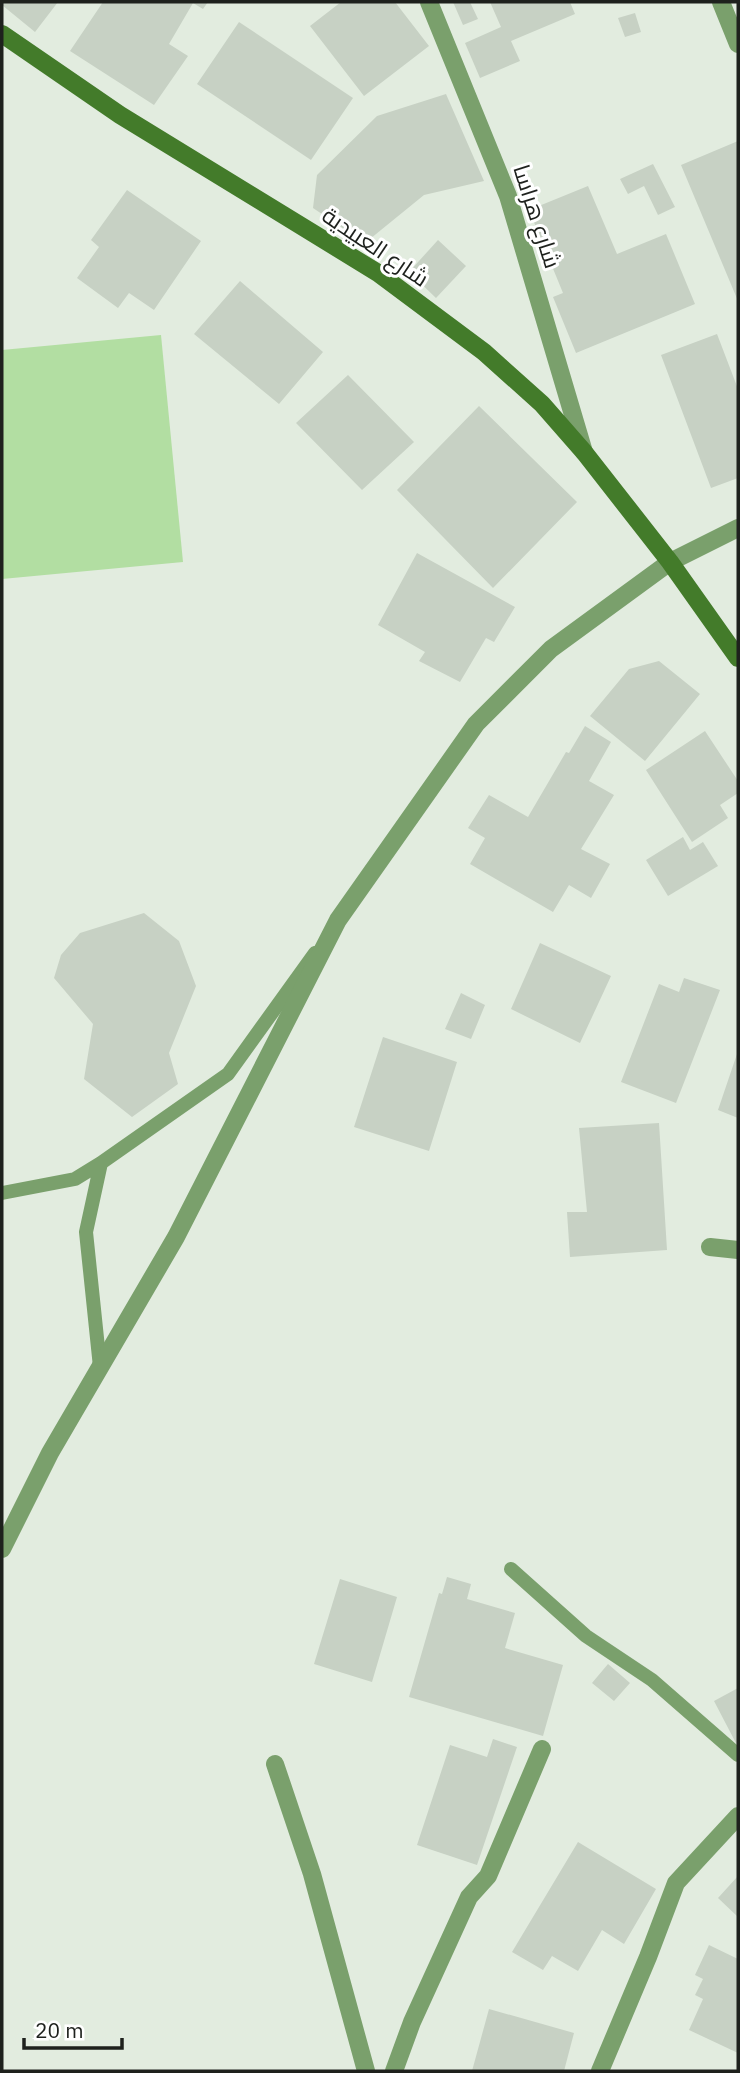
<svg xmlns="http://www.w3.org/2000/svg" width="740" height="2073" viewBox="0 0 740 2073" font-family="'IBM Plex Sans',Cairo,sans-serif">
  <rect width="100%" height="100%" fill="#e2ecdf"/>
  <path fill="#b2dea2" d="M161,335L183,562L2,579V350Z"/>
  <path fill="#c7d1c4" d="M2,2H58L35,32L2,5Z
    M103,2H208L203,9L193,3L169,44L188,56L154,105L70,51Z
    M341,2H395L429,46L364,96L310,26Z
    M453,2H470L478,19L463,25Z
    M490,2H570L575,14L511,41L520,61L480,78L465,43L501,27Z
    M635,13L641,32L625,37L618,18Z
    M239,22L353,98L311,160L197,84Z
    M446,94L484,181L424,195L365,243L313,208L317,175L377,116Z
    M738,141V301L681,165Z
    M653,164L675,207L658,215L644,186L628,194L620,179Z
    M588,186L617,254L666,234L695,304L576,353L553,297L563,293L529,210Z
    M127,190L201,241L154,310L129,293L118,308L77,278L99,247L91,240Z
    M438,240L466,266L436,298L409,272Z
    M240,281L323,352L279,404L194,334Z
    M717,334L738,389V478L711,488L661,355Z
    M348,375L414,442L362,490L296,423Z
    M479,406L577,502L493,588L397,490Z
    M417,553L515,607L494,642L486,638L460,682L419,661L425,652L378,625Z
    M659,661L700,694L645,761L590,716L629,669Z
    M585,726L611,742L589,781L614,795L581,849L610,864L591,898L569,885L553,912L470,864L485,838L468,828L489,795L528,817L566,752L569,753Z
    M705,731L738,781V793L720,805L728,818L692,842L646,770Z
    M683,837L690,850L703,842L718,866L668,896L646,860Z
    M144,913L179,941L196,986L169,1053L178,1084L132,1117L84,1079L93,1024L54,978L61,955L80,933Z
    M540,943L611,976L580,1043L511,1009Z
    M684,978L720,990L676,1103L621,1082L659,984L679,992Z
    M461,993L485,1005L471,1039L445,1029Z
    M383,1037L457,1062L429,1151L354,1127Z
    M738,1051V1118L718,1110Z
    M659,1123L667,1250L570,1257L567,1212H587L579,1128Z
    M447,1577L471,1584L467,1599L515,1613L505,1648L563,1665L543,1736L409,1697L439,1593L442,1594Z
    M340,1579L397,1597L372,1682L314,1664Z
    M608,1664L630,1683L614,1701L592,1683Z
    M738,1688V1747L714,1701Z
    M493,1739L517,1747L477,1865L417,1845L450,1745L487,1757Z
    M578,1842L656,1889L624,1944L602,1930L578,1971L552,1956L543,1970L512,1952Z
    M738,1876V1917L718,1898Z
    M709,1945L738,1959V2053L689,2030L703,1999L695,1995L703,1979L695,1975Z
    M489,2009L574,2033L564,2071H472Z"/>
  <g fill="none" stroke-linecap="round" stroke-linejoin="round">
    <path stroke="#7aa06c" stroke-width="14" d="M2,1193L75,1179L101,1163
      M100,1367L86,1232L101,1163L228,1074L315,953
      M511,1569L586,1636L652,1680L738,1755"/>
    <path stroke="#7aa06c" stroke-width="18" d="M429,2L508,196L584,452
      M721,2L738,44
      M710,1247L738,1250
      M275,1764L312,1874L366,2071
      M394,2071L412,2022L469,1897L488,1876L542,1749
      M600,2071L648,1957L676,1883L738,1816"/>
    <path stroke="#7aa06c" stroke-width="18" d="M2,1549L50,1453L176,1237L338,920L476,724L551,649L670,562L738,528"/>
    <path stroke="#437b2a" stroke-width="18" d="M2,34L120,115L378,273L484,352L542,404L584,452L670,562L738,658"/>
  </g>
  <g text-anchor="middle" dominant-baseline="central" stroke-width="6" stroke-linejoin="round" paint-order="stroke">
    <g font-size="23" fill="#1e211d" stroke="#fff">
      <text transform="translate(538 216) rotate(72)">شارع هراسا</text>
      <text transform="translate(376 246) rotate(34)">شارع العبيدية</text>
    </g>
  </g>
  <rect width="740" height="2073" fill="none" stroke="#1e211d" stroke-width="7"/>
  <path d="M24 2038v10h98v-10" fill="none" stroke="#1e211d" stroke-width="3.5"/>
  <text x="35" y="2038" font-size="21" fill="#1e211d" stroke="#ffffff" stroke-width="5" paint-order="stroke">20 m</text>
</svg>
